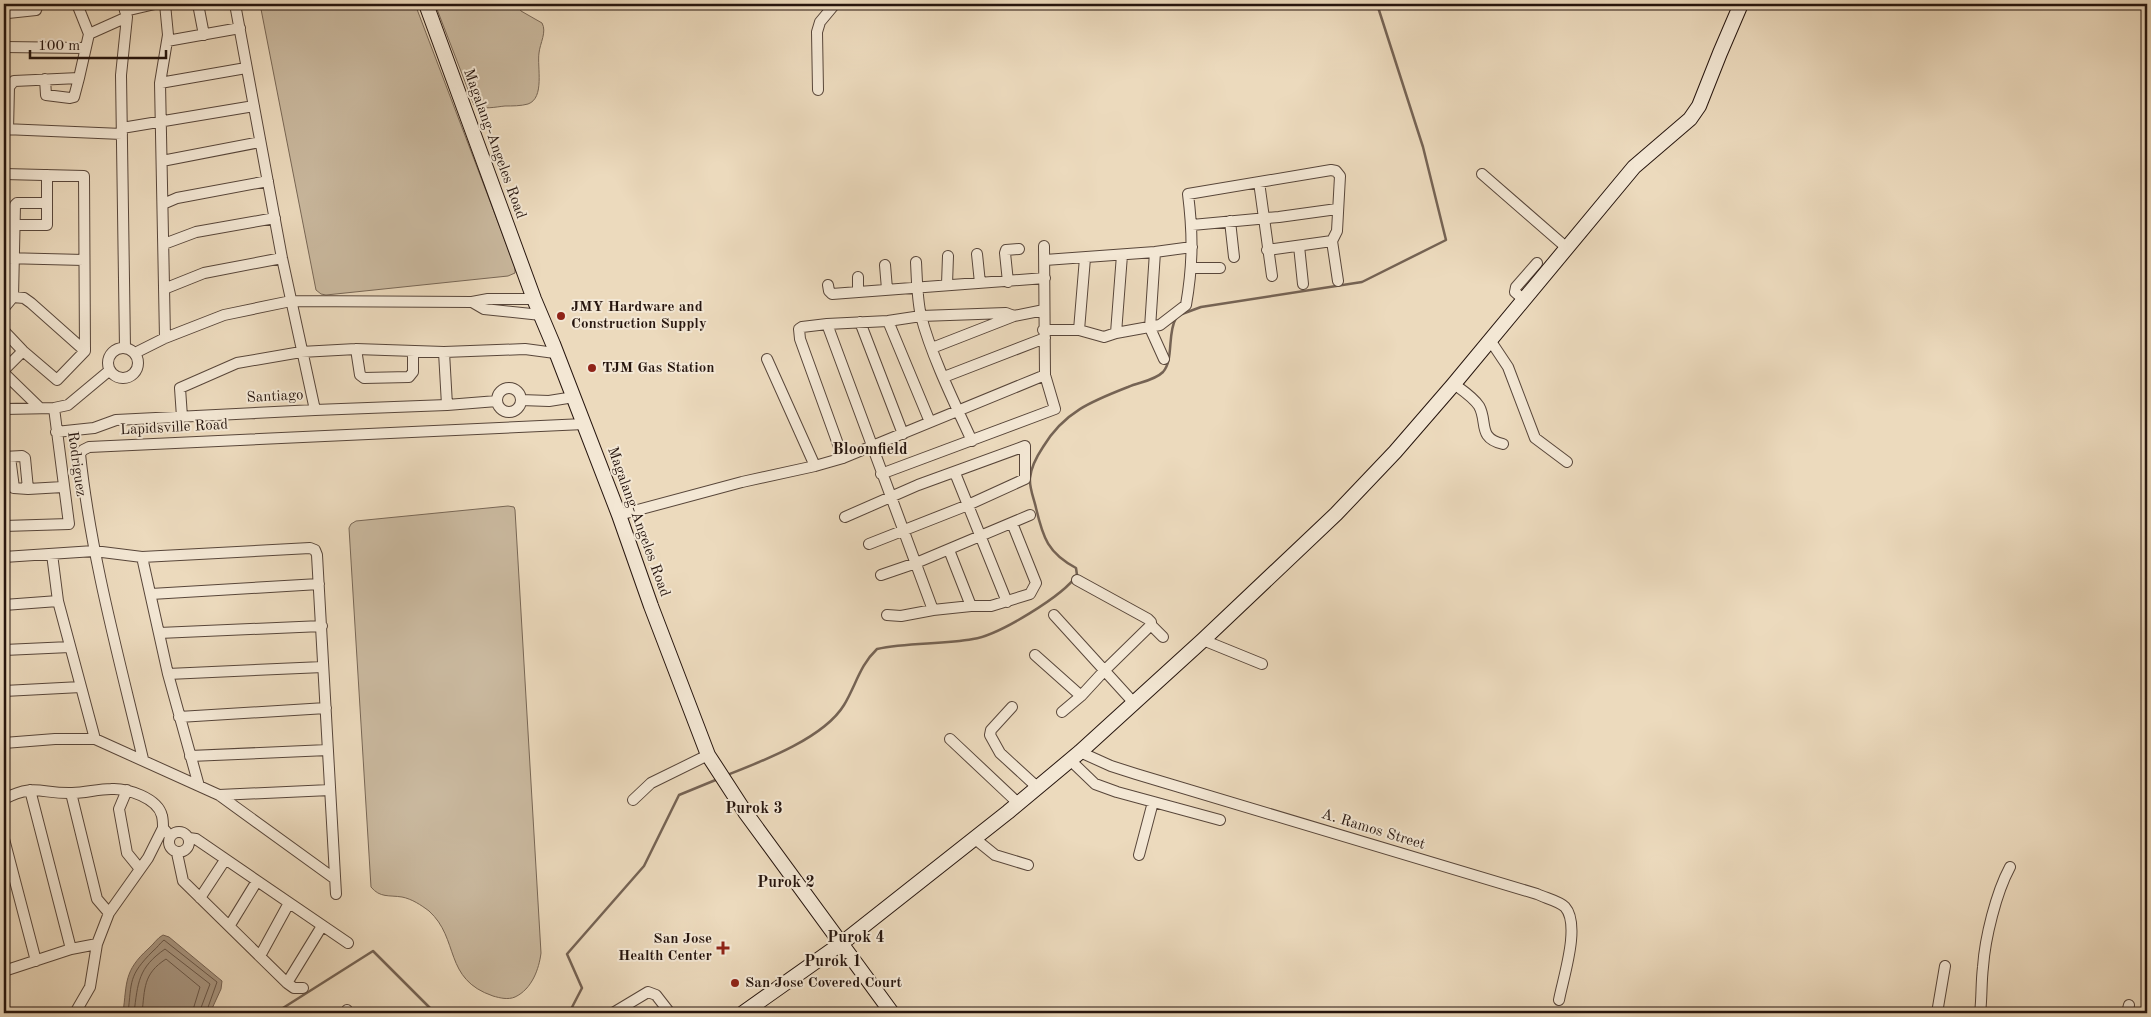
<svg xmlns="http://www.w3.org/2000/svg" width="2151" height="1017" viewBox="0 0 2151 1017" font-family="'Old Standard TT',serif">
  <rect width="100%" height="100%" fill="#ecdabd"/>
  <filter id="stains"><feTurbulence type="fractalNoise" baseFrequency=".004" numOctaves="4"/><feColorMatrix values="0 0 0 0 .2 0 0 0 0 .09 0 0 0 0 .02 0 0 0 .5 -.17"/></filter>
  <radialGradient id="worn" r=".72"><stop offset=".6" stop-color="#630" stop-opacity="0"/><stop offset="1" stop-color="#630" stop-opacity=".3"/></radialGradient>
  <path fill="#cab99f" stroke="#786756" d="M260,4H415L515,267V273L508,276L326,295L321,294L316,290Z
    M435,4H517L521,11L542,23C547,32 540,43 539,53C537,67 545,98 528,104C521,106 512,106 505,106C495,107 483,110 474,105Z
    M508,506L514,507L515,510L541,953C539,969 532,989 515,997C508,1000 500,998 493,996C443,979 460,939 429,911C421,905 412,899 402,897C389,895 380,898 371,887L349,528L351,524L356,521Z"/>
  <path fill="#a99782" stroke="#756354" d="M163,935L169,937L222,981L221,989L210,1013H123C127,982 124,971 148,949C154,944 157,938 163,935Z"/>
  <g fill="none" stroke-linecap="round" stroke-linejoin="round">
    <path stroke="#685648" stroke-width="1" d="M128,1013C132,981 128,976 153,951C157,948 160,943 164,940L217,982L206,1013
      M134,1013C138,982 138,968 165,949L210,984L199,1013
      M142,1013C145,988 143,974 166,959L200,987L192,1013"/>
    <path stroke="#756354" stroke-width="2.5" d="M1182,314L1201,307L1362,282L1446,240L1423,147L1377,4
      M727,775C763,761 824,738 844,705C856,685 860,665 877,649C908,642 941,645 973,639C999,635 1063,596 1077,575L1076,568C1048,553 1043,538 1036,508C1034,499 1029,487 1030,478C1031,467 1037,456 1043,447C1064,412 1092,401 1128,387C1139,382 1154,381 1163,372C1174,360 1167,333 1176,318
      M275,1013L373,951L435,1013
      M569,1013L582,988L567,954L644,866L679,795L718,779"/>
    <defs>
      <path id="street" d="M4,4V11L8,13L36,10L38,4
        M123,4L127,17L121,75L125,348
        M165,4L168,35L160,83L165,338
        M198,4L204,35
        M235,4L282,258L315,410
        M125,11L155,4
        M89,34L127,17
        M167,41L240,28
        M4,47L85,48
        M45,79L46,95L70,98L74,97L79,78
        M160,83L246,68
        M818,90L817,32L820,22L835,4
        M122,128L254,106
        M4,129L122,134
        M8,130L9,87L14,81L79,78L89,34L77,4
        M162,161L260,142
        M4,174L84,176L85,351L57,380L23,351L4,331
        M1482,174L1567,248
        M1259,182L1272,276
        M163,204L177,198L268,181
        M1230,221L1234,257
        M15,225H47V175
        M1192,225L1279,217L1337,209
        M164,244L196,232L275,218
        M1299,246L1303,284
        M1267,250L1332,241
        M1155,252L1150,328L1164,359
        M977,254L980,283
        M4,258L84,260
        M1045,260L1155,252L1192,247
        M916,262C917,280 917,299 921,316C931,355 955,404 972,441
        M885,265L887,289
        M1192,268H1220
        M1008,282L1005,253L1006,250L1019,249
        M947,284L948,256
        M828,285L829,291L832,294L1045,278
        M164,289L204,273L282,258
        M858,291V277
        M13,297L24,298L31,303L85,351
        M1524,300L1515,292L1516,287L1537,263
        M472,302L484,309L541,315
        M4,308L13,297L15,205L17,203H47
        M888,321L930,422
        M860,322L903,434
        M827,324L933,610
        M1043,330H1079L1104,337L1116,333L1160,325L1186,305C1193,265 1193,234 1188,194L1331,170L1336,171L1340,176L1337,231L1332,241L1338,281
        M1079,330L1085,258
        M1116,333L1122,255
        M1490,340L1508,367L1535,438L1567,462
        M108 363a15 15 0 1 1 30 0a15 15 0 1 1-30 0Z
        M932,348L1014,316L1044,310
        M356,349L360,375L364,378L409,377L413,372V351
        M444,352L447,405
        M135,353L165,338L224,315L291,301L472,302L488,299H534
        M767,359L815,466
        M4,370L23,351
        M4,373L40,408
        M944,377L1045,338
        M1454,384C1462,390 1473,397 1479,406C1488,422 1477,438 1503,444
        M497 400a12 12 0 1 1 24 0a12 12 0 1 1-24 0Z
        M521,400L549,401L574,397
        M4,409L54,408L68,405L110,370
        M182,417L180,388L237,363L301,352L356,349L444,352L525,349L555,353
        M56,432L94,428L116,420L315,410L447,405L497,401
        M4,457L22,456L25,458L28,489L63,487
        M10,457L14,488L28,489
        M843,458L800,339L799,329L802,327L827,324L888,321L921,316L1006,313L1014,316
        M955,473L1007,602
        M881,474L1055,409L1045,375L1044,246
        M619,515L742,482L815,466L843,458L1045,375
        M845,517L918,485L1025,446V479L968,505L869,544
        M4,526L69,524L54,408
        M949,550L971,606
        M52,554L58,601L95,739
        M4,557L94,551L142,557L310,548L315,550L317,555L336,894
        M142,557L168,674L199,786
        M881,575L916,563L1030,515
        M151,594L319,584
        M4,605L58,601
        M887,615L901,616L933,610L971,606H991L1030,594L1036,583L1012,523
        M1054,615L1134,703
        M1151,625L1163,637
        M159,633L322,626
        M1203,640L1262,664
        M4,650L70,647
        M1035,655L1081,696
        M168,674L323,667
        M4,691L81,687
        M1012,707L991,730L990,735L1000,753L1037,787
        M1062,712L1081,696L1104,671L1151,625V622L1148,619L1077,580
        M179,717L326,708
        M950,739L1018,803
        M4,743L55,739H95L219,795L335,879
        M1080,752L1111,766L1136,774L1537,894C1545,898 1559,901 1565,907C1581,925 1563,978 1559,1000
        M190,756L328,750
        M143,759C119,658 91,557 80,454L83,450L89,447L584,424
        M1070,760L1095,784L1117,792L1220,820
        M30,790L71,949
        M127,790L119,809L127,853L140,869
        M71,793L97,899L109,913
        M219,795L330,790
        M4,799C35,783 41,794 72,793C85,793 98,789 111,789C127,788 158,798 162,816C163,820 163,824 163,828L170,836
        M633,800L651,783L708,755
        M169 842a10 10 0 1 1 20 0a10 10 0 1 1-20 0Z
        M189,838L196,839L348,943
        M974,838L995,855L1028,865
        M4,839L36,961
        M177,853L183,881L287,983L294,988H303
        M1139,855L1153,802
        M200,898L225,860
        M230,925L257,881
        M260,956L289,903
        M4,971L71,949L97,944
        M287,983L322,926
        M4,1010L6,1013
        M347,1010V1013
        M75,1013L90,987L97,944L109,913L148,858L163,828
        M613,1013L648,992L656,995L670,1013
        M1937,1013L1945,966
        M1980,1013C1982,998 1981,983 1983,967C1985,938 1996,893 2010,867
        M2127,1013L2129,1005"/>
      <path id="secondary" d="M426,4L534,299L553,344L619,515L651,606L708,755L745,812L892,1013
        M743,1013L842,943L1008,812L1080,752L1203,640L1336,514L1395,452L1453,385L1634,167L1690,119L1699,106L1720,53L1741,4"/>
    </defs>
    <use href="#street" stroke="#58463a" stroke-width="12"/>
    <use href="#secondary" stroke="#26150e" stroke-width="16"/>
    <use href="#street" stroke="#f3e7d4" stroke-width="10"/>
    <use href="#secondary" stroke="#f3e7d4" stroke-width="14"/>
  </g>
  <g fill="#8f2418" stroke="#f3e7d4" stroke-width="2">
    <circle cx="561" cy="316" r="5"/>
    <circle cx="592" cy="368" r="5"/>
    <path d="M720.5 940.5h5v5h5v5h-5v5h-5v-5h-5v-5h5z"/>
    <circle cx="735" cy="983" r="5"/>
  </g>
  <g text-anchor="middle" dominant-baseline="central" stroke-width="4" stroke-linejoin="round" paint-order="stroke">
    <g font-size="15" fill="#26150e" stroke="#f3e7d4">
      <text transform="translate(494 144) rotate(70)">Magalang-Angeles Road</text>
      <text transform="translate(275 397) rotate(-3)">Santiago</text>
      <text transform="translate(174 428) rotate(-3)">Lapidsville Road</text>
      <text transform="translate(76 464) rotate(82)">Rodriguez</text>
      <text transform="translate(638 522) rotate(70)">Magalang-Angeles Road</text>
      <text transform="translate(1373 830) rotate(17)">A. Ramos Street</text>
    </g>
    <g font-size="15" font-weight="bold" fill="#26150e" stroke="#f3e7d4" text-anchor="start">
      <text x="571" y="307">JMY Hardware and<tspan x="571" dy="17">Construction Supply</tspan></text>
      <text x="602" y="368">TJM Gas Station</text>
      <text x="712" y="939" text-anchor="end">San Jose<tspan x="712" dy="17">Health Center</tspan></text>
      <text x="745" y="983">San Jose Covered Court</text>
    </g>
    <g font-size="16" font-weight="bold" fill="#26150e" stroke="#f3e7d4">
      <text x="870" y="450">Bloomfield</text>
      <text x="754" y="809">Purok 3</text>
      <text x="786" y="883">Purok 2</text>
      <text x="856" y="938">Purok 4</text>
      <text x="833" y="962">Purok 1</text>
    </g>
  </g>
  <rect width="2151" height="1017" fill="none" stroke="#ecdabd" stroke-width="20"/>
  <rect x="5" y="5" width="2141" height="1007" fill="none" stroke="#26150e" stroke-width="2.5"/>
  <rect x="10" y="10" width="2131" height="997" fill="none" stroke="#26150e"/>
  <path d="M30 50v8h136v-8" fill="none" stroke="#26150e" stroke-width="2.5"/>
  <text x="38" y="50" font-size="15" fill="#26150e" stroke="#f3e7d4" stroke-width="4" paint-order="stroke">100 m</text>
  <rect width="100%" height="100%" filter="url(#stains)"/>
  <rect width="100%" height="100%" fill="url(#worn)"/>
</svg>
